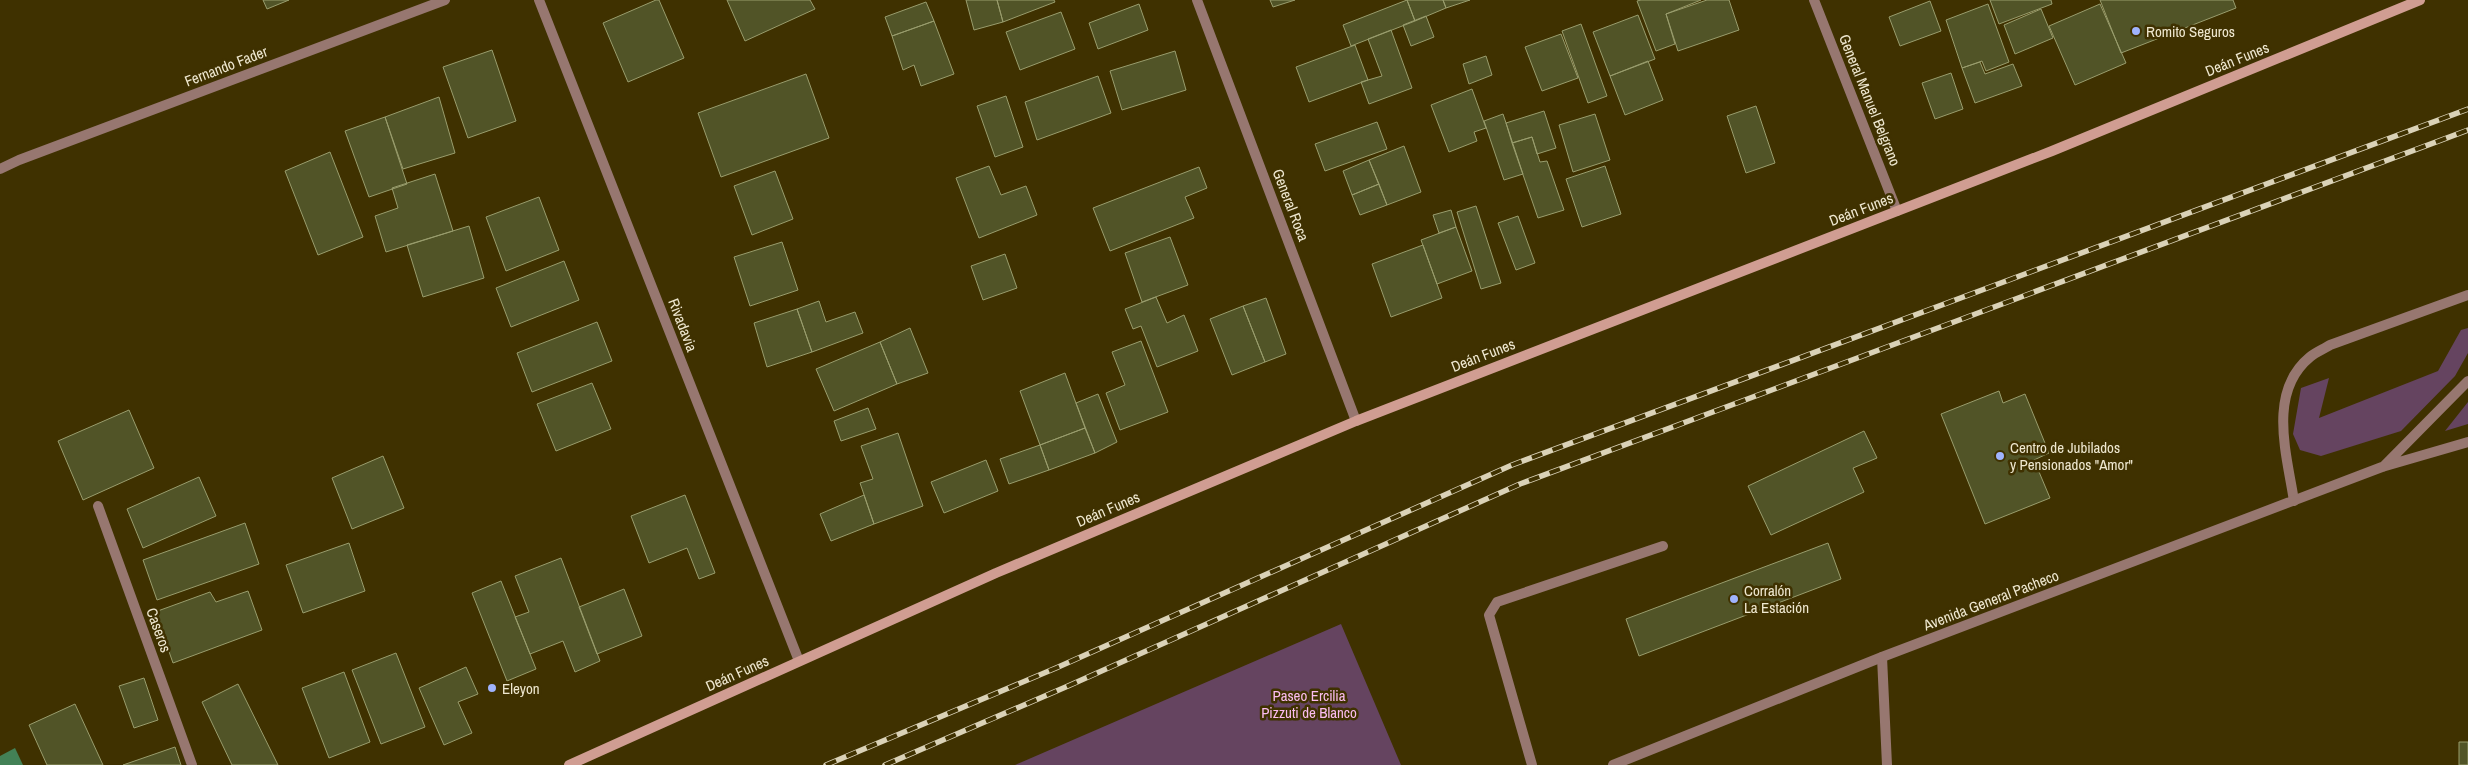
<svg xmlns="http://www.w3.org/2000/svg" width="2468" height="765" viewBox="0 0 2468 765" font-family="'Archivo Narrow',sans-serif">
  <rect width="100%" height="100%" fill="#3f3100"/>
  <path fill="#654460" d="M2468,328V353L2455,376L2401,431L2321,456L2300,450L2293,434L2301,388L2329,378L2319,418L2438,371L2461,330Z
    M2468,402V424L2445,431Z
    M1341,624L1401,765H1015Z"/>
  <path fill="#438156" d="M15,748L23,765H0V756Z"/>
  <path fill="#515427" stroke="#999d6d" d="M263,0H289L267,9Z
    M656,0H659L684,58L628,82L603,23Z
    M727,0H810L815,9L745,41Z
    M966,0H997L1003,22L974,30Z
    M997,0H1054L1055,2L1003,22Z
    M1270,0H1295L1273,7Z
    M1407,0L1415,21L1351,46L1343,25Z
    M1407,0H1443L1446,8L1415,21Z
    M1443,0H1470L1446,8Z
    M1641,0H1701L1666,14L1675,44L1656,51L1637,1Z
    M1707,0H1729L1739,30L1678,51L1666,14Z
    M1990,0H2051L2052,4L1999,24Z
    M2100,0H2233L2236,8L2121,53Z
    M1930,1L1941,31L1900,46L1889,17Z
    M926,2L934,21L892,36L885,17Z
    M1139,4L1148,30L1098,49L1089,23Z
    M1988,4L2009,62L1986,71L1982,61L1962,68L1946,20Z
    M2100,4L2126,63L2075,85L2049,26Z
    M2041,9L2053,38L2015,54L2004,25Z
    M1061,12L1075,49L1020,70L1006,32Z
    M1638,15L1655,59L1610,76L1593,32Z
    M1426,16L1434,37L1411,46L1403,25Z
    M934,21L954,74L921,86L914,65L903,70L892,36Z
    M1581,24L1607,96L1588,103L1562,31Z
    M1391,30L1412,88L1369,104L1361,82L1382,76L1368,39Z
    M1561,34L1578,78L1542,91L1525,47Z
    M1355,45L1368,80L1309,102L1296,67Z
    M492,50L516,121L468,138L443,67Z
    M1175,51L1186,90L1122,110L1110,71Z
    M1486,56L1492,75L1469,84L1463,64Z
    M1648,61L1663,100L1625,115L1610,76Z
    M1980,62L1985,74L2013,64L2022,86L1975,103L1962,68Z
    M1951,73L1963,109L1935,119L1922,83Z
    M806,74L829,138L721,177L698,113Z
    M1098,76L1111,113L1037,140L1025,102Z
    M1472,89L1486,128L1474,132L1477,141L1449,152L1431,105Z
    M1006,96L1023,147L995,157L977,106Z
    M439,97L455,153L403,169L385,117Z
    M1756,106L1775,163L1746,173L1727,116Z
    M1544,111L1556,148L1537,154L1532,137L1512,143L1506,123Z
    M1503,114L1523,174L1504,180L1484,121Z
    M1595,114L1610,160L1573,172L1559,125Z
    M385,117L407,184L369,197L345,131Z
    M1377,122L1387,149L1325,171L1315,144Z
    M1532,137L1540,162L1547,161L1564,210L1538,218L1512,143Z
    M1404,146L1421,192L1387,205L1369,160Z
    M330,152L363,237L318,255L285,171Z
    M1369,160L1379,184L1352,195L1343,171Z
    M989,166L1001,195L1026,186L1037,215L979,238L956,178Z
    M1605,166L1621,214L1582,227L1566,179Z
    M1199,167L1207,188L1185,197L1194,218L1110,251L1093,208Z
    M775,171L793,219L752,235L734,186Z
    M435,174L453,231L386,252L375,216L398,208L392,188Z
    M1379,184L1387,205L1360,215L1352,195Z
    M539,197L559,250L506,271L486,217Z
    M1476,206L1501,283L1481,289L1457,212Z
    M1451,210L1456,227L1439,233L1433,215Z
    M1518,216L1535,263L1516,270L1498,223Z
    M469,226L484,278L423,297L407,245Z
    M1456,227L1472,271L1437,284L1421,240Z
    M1170,237L1188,285L1142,302L1125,253Z
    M782,242L798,290L750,306L734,257Z
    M1423,245L1442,298L1391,317L1372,264Z
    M1005,254L1017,288L983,300L971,266Z
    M564,261L579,300L511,327L496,288Z
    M1156,297L1167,323L1184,315L1198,351L1157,367L1141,326L1133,329L1125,309Z
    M1266,298L1286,354L1265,362L1243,306Z
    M819,301L826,322L855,312L863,333L812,352L797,309Z
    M1243,306L1265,362L1232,375L1210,319Z
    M797,309L812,352L767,367L754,323Z
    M597,322L612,361L532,392L517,353Z
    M910,328L928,373L897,384L880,342Z
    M1141,341L1168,412L1120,430L1106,393L1125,385L1112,352Z
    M880,342L897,384L834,411L816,369Z
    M1065,373L1085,428L1040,445L1020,391Z
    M592,383L611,429L556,451L537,404Z
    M1999,391L2003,403L2025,394L2049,453L2034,460L2050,498L1985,524L1941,414Z
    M1098,394L1117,442L1095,453L1076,403Z
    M868,408L876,429L841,441L834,421Z
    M129,410L154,468L83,500L58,441Z
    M1085,428L1095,453L1049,470L1040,445Z
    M1864,431L1877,458L1853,468L1864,492L1771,535L1748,486Z
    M898,433L923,506L874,524L860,483L873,479L861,446Z
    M1040,445L1049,470L1009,484L1000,459Z
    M383,456L404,508L352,529L332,478Z
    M986,460L998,491L944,513L931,482Z
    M199,477L216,516L143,548L127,509Z
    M685,495L715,573L699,579L687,548L649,563L631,516Z
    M864,495L874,524L831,541L820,514Z
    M245,523L259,564L157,600L143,560Z
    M349,543L365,591L303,613L286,565Z
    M1828,543L1841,579L1639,656L1626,619Z
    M561,558L600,661L575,672L563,641L530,654L515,617L529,612L515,576Z
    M501,581L536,669L507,681L472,593Z
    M624,589L642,636L597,654L579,607Z
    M248,591L262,630L173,663L155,612L210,592L216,602Z
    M396,653L425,727L381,744L352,670Z
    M466,667L478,694L458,702L472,733L444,745L419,688Z
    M344,672L370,742L329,758L302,688Z
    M144,678L158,720L134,728L119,686Z
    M238,684L278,765H232L202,702Z
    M75,704L103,765H47L29,725Z
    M2459,742H2468V765H2459Z
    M175,747L181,765H123Z"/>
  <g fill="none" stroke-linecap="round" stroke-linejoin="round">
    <path stroke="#977770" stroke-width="10" d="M2294,501C2287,455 2267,392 2310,357C2316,352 2324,349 2330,345L2468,295
      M1532,765L1489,615L1497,602L1663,546"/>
    <path stroke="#977770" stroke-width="10" d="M539,0L799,661
      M1197,0L1356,421
      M1814,0L1897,211
      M0,169L19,160L445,0
      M98,506L192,765
      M1882,657L1887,765"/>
    <path stroke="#977770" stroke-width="10" d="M2383,467L2468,381
      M1613,765L1882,657L2382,467L2468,442"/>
    <path stroke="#d09d92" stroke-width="10" d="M569,765L996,573L1356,421L2052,151L2420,0"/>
    <defs>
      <path id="rail" d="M826,765L1056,668L1512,465L2468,109
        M885,765L1068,686L1520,484L2468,130"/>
    </defs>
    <use href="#rail" stroke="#dad2b7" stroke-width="5.5"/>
    <use href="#rail" stroke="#3f3100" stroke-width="4" stroke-dasharray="11" stroke-linecap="butt"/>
  </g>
  <g fill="#9fb3fd" stroke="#3f3100" stroke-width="2">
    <circle cx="2136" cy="31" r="5"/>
    <circle cx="2000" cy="456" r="5"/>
    <circle cx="1734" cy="599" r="5"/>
    <circle cx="492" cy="688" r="5"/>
  </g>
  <g text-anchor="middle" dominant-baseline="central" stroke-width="5" stroke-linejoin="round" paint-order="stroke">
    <g font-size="15" fill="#efe8d0" stroke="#3f3100" text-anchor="start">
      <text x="2146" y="31">Romito Seguros</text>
      <text x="2010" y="447">Centro de Jubilados<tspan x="2010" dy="17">y Pensionados "Amor"</tspan></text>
      <text x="1744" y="590">Corralón<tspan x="1744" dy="17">La Estación</tspan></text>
      <text x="502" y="688">Eleyon</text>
    </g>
    <g font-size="15" fill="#efe8d0" stroke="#3f3100">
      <text transform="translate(2237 59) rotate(-22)">Deán Funes</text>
      <text transform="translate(226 66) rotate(-21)">Fernando Fader</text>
      <text transform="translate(1870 100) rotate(68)">General Manuel Belgrano</text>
      <text transform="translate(1291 205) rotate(69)">General Roca</text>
      <text transform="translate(1861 209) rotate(-21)">Deán Funes</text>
      <text transform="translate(683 325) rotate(69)">Rivadavia</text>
      <text transform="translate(1483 355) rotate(-21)">Deán Funes</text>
      <text transform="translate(1108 509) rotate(-23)">Deán Funes</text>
      <text transform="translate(1991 600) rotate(-21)">Avenida General Pacheco</text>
      <text transform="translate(159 630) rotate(70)">Caseros</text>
      <text transform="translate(737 673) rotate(-24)">Deán Funes</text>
    </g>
    <g font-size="15" fill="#fbbcf0" stroke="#3f3100">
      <text x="1309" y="695">Paseo Ercilia<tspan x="1309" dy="17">Pizzuti de Blanco</tspan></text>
    </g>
  </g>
</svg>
